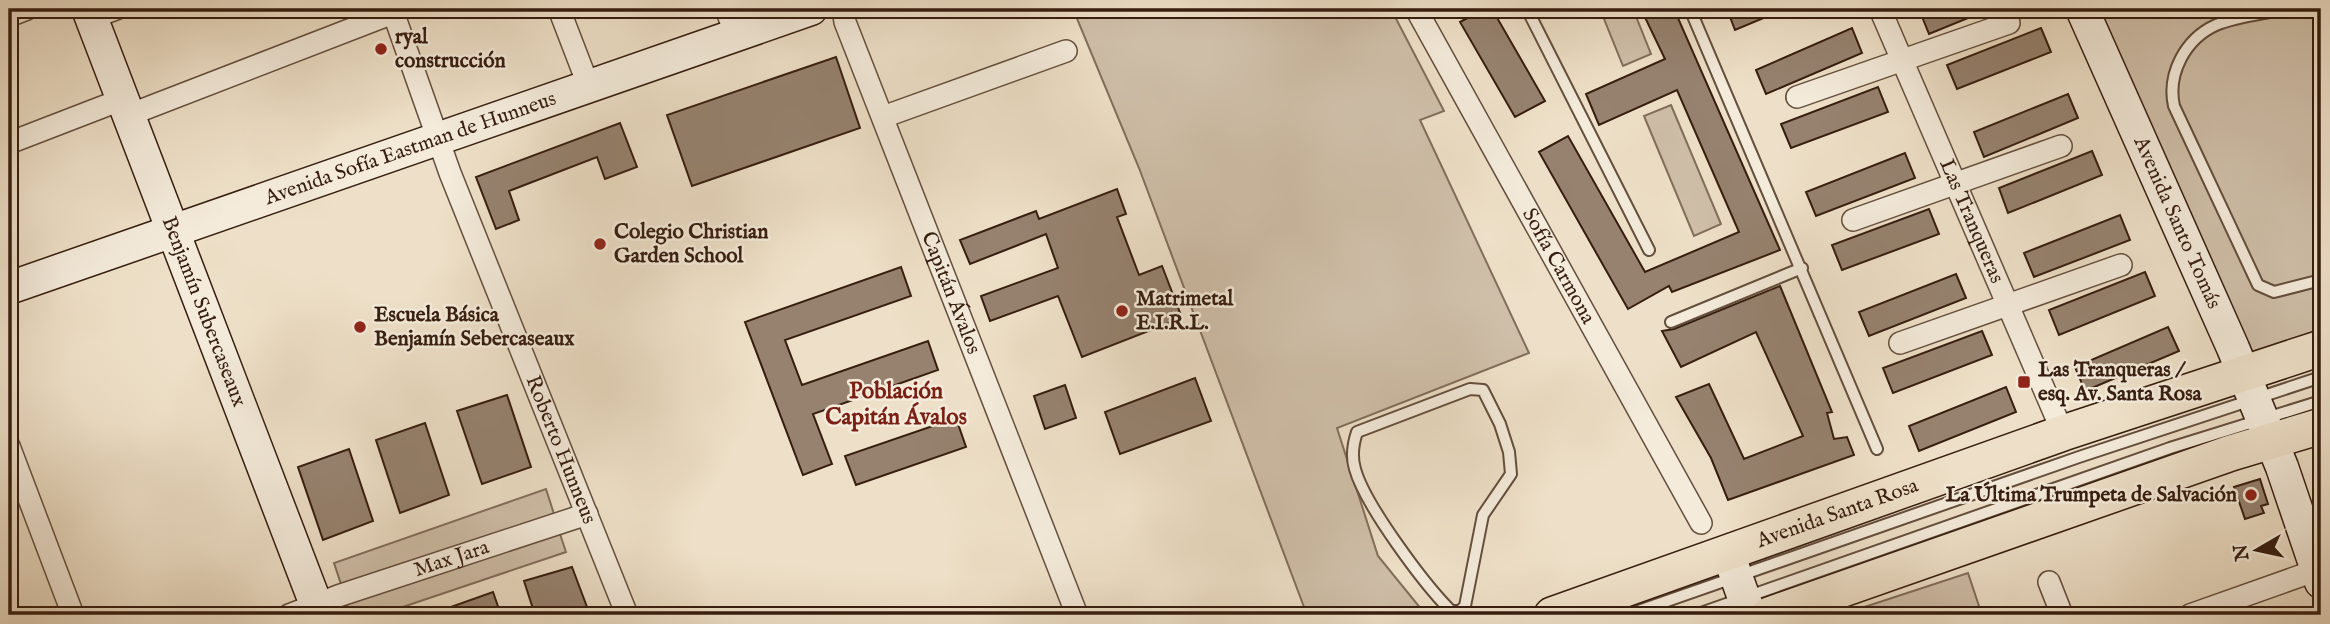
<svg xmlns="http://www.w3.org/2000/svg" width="2330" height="624" viewBox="0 0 2330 624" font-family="'IM FELL English',serif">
  <rect width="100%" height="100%" fill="#eee0c8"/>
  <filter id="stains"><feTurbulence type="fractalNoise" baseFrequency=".00286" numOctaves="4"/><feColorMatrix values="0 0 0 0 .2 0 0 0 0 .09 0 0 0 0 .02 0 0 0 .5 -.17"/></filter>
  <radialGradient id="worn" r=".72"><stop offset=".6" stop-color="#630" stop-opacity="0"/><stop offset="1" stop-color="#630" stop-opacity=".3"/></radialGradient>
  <path fill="#cfbfa9" stroke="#826e5c" stroke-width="2" d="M1073,9H1391L1444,111L1420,120L1529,353L1337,428L1378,556L1426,615H1307L1139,168Z
    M1600,9H1633L1651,54L1623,66Z
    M2096,9H2321V334L2250,360Z
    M1671,105L1721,224L1694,236L1644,116Z
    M546,489L554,514L341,584L334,563Z
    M559,531L566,552L379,615H350L345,599Z
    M1968,573L1982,615H1840Z"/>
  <path fill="#96826f" stroke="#361d0f" stroke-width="2" d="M1484,9H1492L1545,101L1515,117L1460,22Z
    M1641,9H1674L1780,250L1672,292L1669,286L1628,309L1539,152L1568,136L1645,272L1739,232L1677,90L1599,125L1586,94L1665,59Z
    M1727,9H1785L1735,30Z
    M1919,9H1990L1929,34Z
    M1852,28L1862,53L1766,94L1756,70Z
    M2041,28L2051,52L1957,89L1947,65Z
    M836,57L860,128L692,186L667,115Z
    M1878,87L1888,112L1791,148L1781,124Z
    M2068,94L2078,118L1984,157L1974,132Z
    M620,123L637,167L605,179L597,157L509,191L519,220L496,229L476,177Z
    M2092,151L2102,175L2008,213L1999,188Z
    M1905,153L1915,178L1816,216L1806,192Z
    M1117,189L1126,214L1117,217L1139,275L1162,266L1182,318L1082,357L1058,296L990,321L981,296L1058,268L1046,234L970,264L960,240L1036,211L1039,219Z
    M1929,209L1939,234L1842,270L1832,245Z
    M2120,215L2130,240L2034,277L2024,253Z
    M901,267L911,296L785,340L802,385L928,341L938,370L813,414L832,464L803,475L745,322Z
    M2145,272L2155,296L2059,335L2049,310Z
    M1956,274L1966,298L1869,336L1859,312Z
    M1780,286L1832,412L1827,413L1834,439L1847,437L1854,455L1728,500L1711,458L1676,397L1709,384L1744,459L1803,436L1756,332L1681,367L1662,331L1674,329Z
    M2168,327L2179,351L2085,391L2075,367Z
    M1982,331L1992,355L1893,393L1883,368Z
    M1195,378L1211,421L1120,454L1105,412Z
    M1065,385L1076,418L1045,429L1034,396Z
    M2006,387L2016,412L1919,451L1909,426Z
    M507,395L531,467L482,484L457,411Z
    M956,418L966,447L856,485L845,456Z
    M425,423L449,495L400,513L376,440Z
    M349,449L373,521L323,540L298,467Z
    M2260,479L2268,504L2261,506L2264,513L2245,519L2234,487Z
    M572,567L590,615H535L524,581Z
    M493,592L501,615H434V613Z"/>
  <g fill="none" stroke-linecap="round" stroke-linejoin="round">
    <defs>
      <path id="lane" d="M1527,9L1649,250
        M1690,9L1877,449
        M2286,9C2263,14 2237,16 2216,25C2185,39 2167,74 2174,106L2258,285L2274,292L2321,280
        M1671,322L1802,268
        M1470,389L1483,390L1500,424L1509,452L1511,474L1483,515L1465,606L1460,611H1451C1424,584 1365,505 1355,469C1351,456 1353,444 1357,432Z
        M1627,615L2079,457L2321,377
        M1695,615L2170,448L2321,401"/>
      <g id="street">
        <path id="s1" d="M392,9L450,173L627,615"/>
        <path d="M559,9L589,87"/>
        <path d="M726,9L736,35"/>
        <path id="s2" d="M843,9L845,22L1077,615"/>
        <path id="s3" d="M1416,9L1701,523"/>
        <path id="s4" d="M1880,9L2063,433"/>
        <path d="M9,16L27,9"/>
        <path d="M92,18L116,9"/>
        <path d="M1797,97L2009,23"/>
        <path d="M129,115L393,13"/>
        <path d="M883,117L1066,51"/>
        <path d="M9,143L123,99"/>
        <path d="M1853,220L2061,146"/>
        <path d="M1900,343L2121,265"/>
        <path d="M9,446L73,615"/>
        <path d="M2049,582L2062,615"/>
        <path id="s5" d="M289,615L338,596L587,514"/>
        <path d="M2190,615L2317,570"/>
      </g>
      <g id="secondary">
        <path id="s6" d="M88,9L320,615"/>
        <path id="s7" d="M2082,9L2233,348L2282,467L2321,582"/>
        <path id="s8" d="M9,288L811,9"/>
        <path d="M1728,553L1750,615"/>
      </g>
      <g id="primary">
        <path id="s9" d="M1552,615L2063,433L2321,348"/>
        <path d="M1769,615L2231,453L2321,426"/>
      </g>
    </defs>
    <use href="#lane" stroke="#644e3d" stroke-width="14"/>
    <use href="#street" stroke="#644e3d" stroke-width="24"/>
    <use href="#secondary" stroke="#361d0f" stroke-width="35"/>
    <use href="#primary" stroke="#361d0f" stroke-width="38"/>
    <use href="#lane" stroke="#f4ebdb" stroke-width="10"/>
    <use href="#street" stroke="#f4ebdb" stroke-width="21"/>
    <use href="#secondary" stroke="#f4ebdb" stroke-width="32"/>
    <use href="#primary" stroke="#eee0c8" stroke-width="35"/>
  </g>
  <g fill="#8f2418" stroke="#f4ebdb" stroke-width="2.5">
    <circle cx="381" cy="49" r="7"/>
    <circle cx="600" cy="244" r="7"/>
    <circle cx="1122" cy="311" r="7"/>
    <circle cx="360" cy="327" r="7"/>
    <rect x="2017" y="375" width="14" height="14" rx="3.5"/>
    <circle cx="2251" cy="495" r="7"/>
  </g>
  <g text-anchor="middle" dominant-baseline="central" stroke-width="5" stroke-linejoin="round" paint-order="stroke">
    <g font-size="21" font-weight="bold" fill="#361d0f" stroke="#f4ebdb" text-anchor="start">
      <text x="395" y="37">ryal<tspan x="395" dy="24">construcción</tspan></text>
      <text x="614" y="232">Colegio Christian<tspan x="614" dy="24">Garden School</tspan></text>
      <text x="1136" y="299">Matrimetal<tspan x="1136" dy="24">E.I.R.L.</tspan></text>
      <text x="374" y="315">Escuela Básica<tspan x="374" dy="24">Benjamín Sebercaseaux</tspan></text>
      <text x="2038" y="370">Las Tranqueras /<tspan x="2038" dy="24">esq. Av. Santa Rosa</tspan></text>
      <text x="2237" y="495" text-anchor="end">La Última Trumpeta de Salvación</text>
    </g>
    <g font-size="21" fill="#361d0f" stroke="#f4ebdb">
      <text stroke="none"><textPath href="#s8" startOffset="425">Avenida Sofía Eastman de Hunneus</textPath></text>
      <text stroke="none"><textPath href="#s4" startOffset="231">Las Tranqueras</textPath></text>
      <text stroke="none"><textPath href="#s7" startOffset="234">Avenida Santo Tomás</textPath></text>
      <text stroke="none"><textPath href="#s3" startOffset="294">Sofía Carmona</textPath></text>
      <text stroke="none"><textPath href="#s2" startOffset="304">Capitán Ávalos</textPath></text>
      <text stroke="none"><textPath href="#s6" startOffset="324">Benjamín Subercaseaux</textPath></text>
      <text stroke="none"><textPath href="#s1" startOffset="472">Roberto Hunneus</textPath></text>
      <text stroke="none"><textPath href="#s9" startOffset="303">Avenida Santa Rosa</textPath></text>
      <text stroke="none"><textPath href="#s5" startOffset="172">Max Jara</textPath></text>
    </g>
    <g font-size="23" font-weight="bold" fill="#7a1f14" stroke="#f4ebdb">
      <text x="896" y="391">Población<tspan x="896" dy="26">Capitán Ávalos</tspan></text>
    </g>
  </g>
  <rect width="2330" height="624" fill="none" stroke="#eee0c8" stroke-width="35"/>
  <rect x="10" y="10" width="2309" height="603" fill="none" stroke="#361d0f" stroke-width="3.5"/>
  <rect x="18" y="18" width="2295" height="589" fill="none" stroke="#361d0f" stroke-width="2"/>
  <g transform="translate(2257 550) rotate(261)" stroke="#f4ebdb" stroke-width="5" paint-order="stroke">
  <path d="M0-5L12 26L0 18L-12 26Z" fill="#361d0f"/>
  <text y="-10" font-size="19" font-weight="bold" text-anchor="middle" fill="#361d0f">N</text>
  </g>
  <rect width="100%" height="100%" filter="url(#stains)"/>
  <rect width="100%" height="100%" fill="url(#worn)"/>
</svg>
